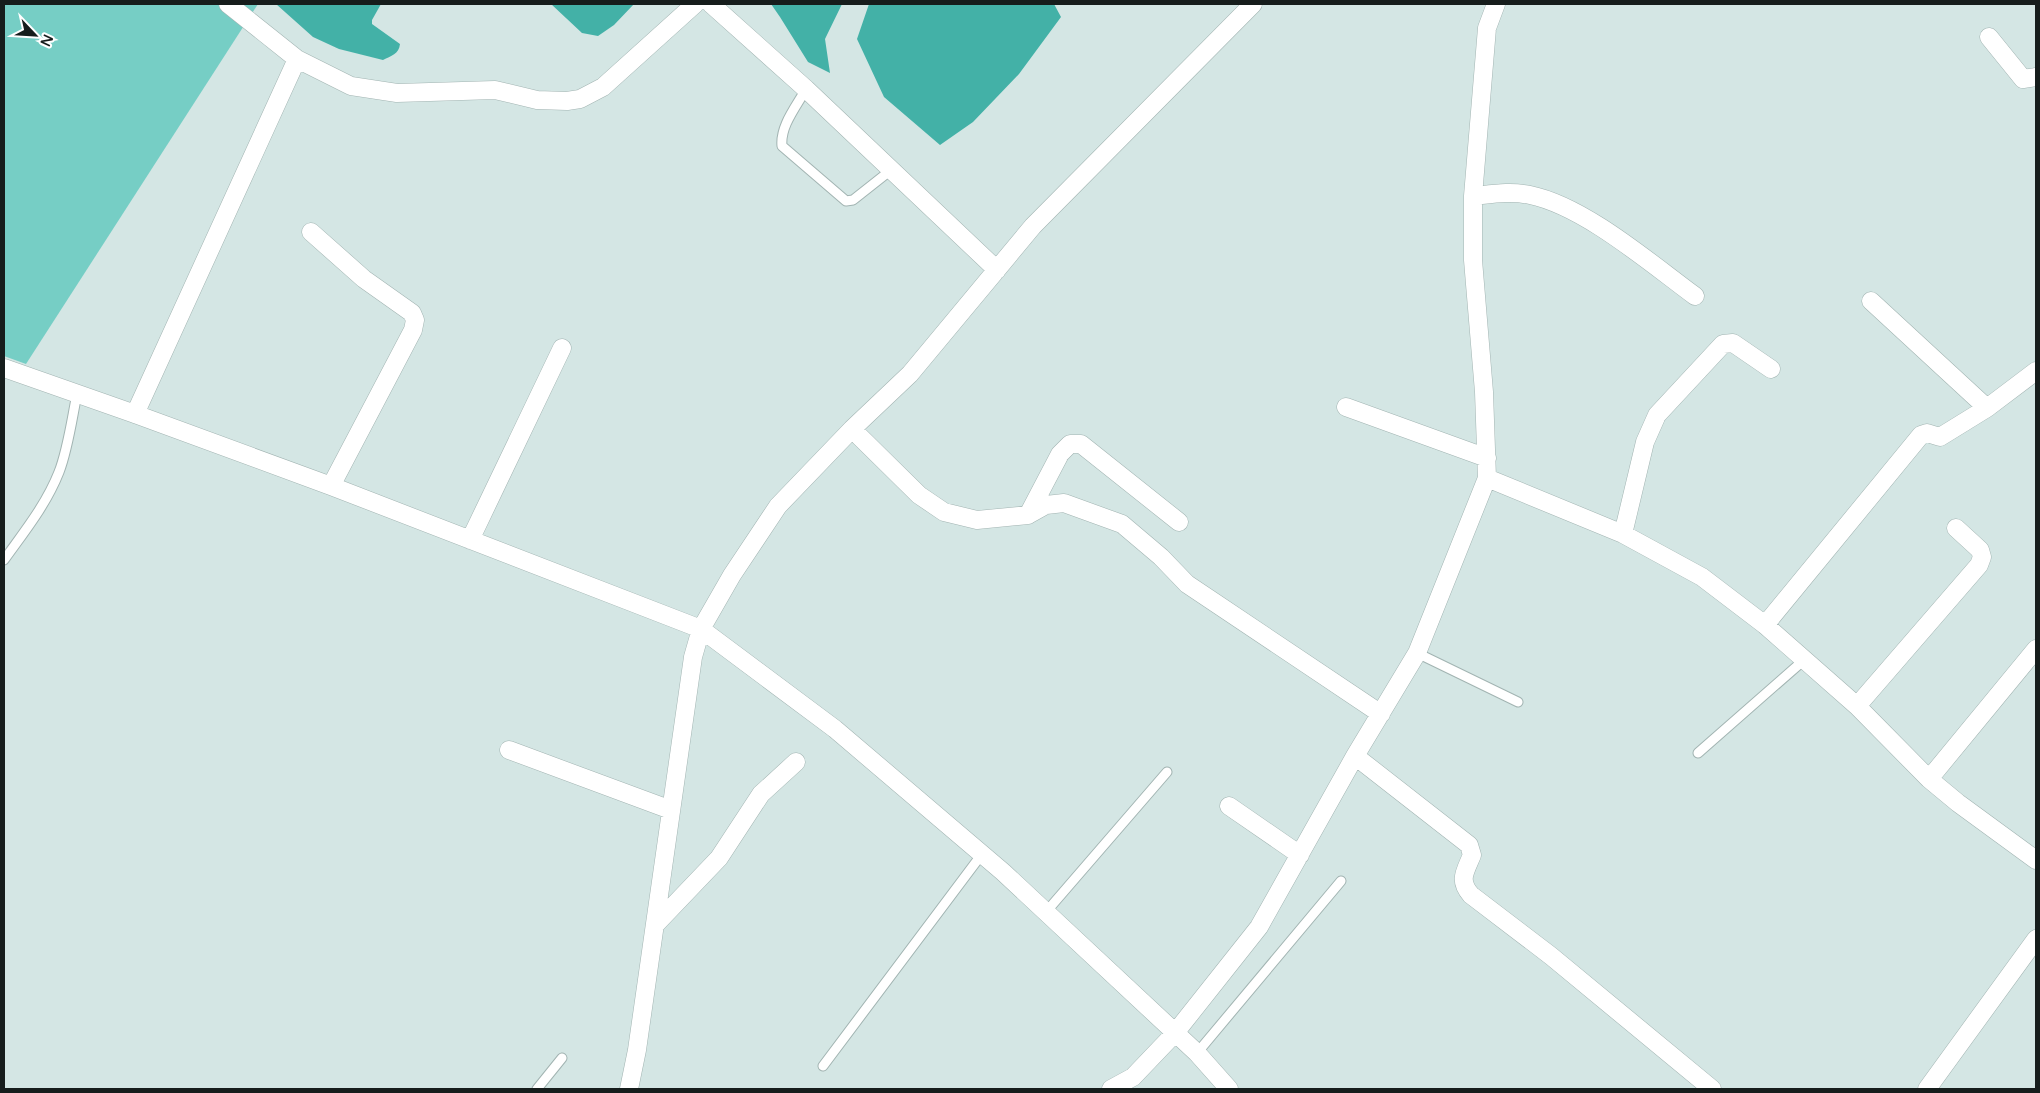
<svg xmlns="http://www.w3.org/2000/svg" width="2040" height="1093" viewBox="0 0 2040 1093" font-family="'Varela Round',sans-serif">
  <rect width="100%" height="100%" fill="#d4e6e4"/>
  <path fill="#76cec5" d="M4,4H258L26,364L4,356Z"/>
  <path fill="#43b1a7" d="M276,4H381L372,20V24L400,44C399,54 391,56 383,60L339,49L313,37Z
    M551,4H634L614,25L598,36L582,33Z
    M771,4H842L825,39L830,73L808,62L780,17Z
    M869,4H1054L1061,17L1019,74L973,122L940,145L884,97L857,39Z"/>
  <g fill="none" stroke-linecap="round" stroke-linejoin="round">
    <defs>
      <path id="lane" d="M806,89C796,107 780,126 782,146L846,201L853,200L891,170
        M4,560C24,532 46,505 59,472C68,449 72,418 77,394
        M1417,653L1518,702
        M1698,753L1804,660
        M1046,912L1167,772
        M1197,1053L1341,881
        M823,1066L982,854
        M537,1089L562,1058"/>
      <path id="street" d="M228,4L297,59L351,86L397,93L495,90L537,100L567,101L580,99L603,87L695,4
        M711,4L806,89L997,270
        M1989,37L2023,79L2036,77
        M1473,196C1493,194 1511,191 1530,195C1584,206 1650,263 1695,296
        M311,232L364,279L412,313L415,320L413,330L331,486
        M1871,301L1987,408L2036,371
        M4,368L135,414L331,486L701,629L835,729L1003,872L1197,1053L1229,1089
        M1346,407L1487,458
        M135,414L297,59
        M852,429L919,495L944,512L977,520L1028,515L1060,454L1070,444H1081L1179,522
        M1487,478L1623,534L1702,577L1765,625L1857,706L1929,779L1958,803L2036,860
        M1028,515L1046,505L1064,503L1122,524L1161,557L1187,584L1381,714
        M1623,534L1645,442L1657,415L1723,344L1733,343L1771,369
        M470,540L562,348
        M1765,625L1921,435L1927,433L1940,437L1987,408
        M1857,706L1979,565L1982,557L1980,550L1956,528
        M509,750L671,810
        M1355,756L1469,845L1472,855C1465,872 1458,880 1471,895L1551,956L1712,1089
        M1929,779L2036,649
        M1229,806L1300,855
        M655,925L719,858L761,794L796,762
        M629,1089L637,1050L693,657L701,629L732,575L778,506L852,429L910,374L1033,226L1253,4
        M1111,1089L1133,1077L1175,1033L1259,927L1355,756L1417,653L1487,478L1484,392L1473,260V196L1487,28L1496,4
        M1927,1089L2036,939"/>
    </defs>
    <use href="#lane" stroke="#a2b4b2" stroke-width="11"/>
    <use href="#street" stroke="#a2b4b2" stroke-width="19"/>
    <use href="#lane" stroke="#fff" stroke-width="9"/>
    <use href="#street" stroke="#fff" stroke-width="18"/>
  </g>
  <rect width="2040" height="1093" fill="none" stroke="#161d1c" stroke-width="10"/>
  <g transform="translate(35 35) rotate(115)" stroke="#ffffff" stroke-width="4" paint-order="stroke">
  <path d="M0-4L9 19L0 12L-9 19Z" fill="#161d1c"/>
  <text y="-8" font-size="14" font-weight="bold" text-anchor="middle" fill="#161d1c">N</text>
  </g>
</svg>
